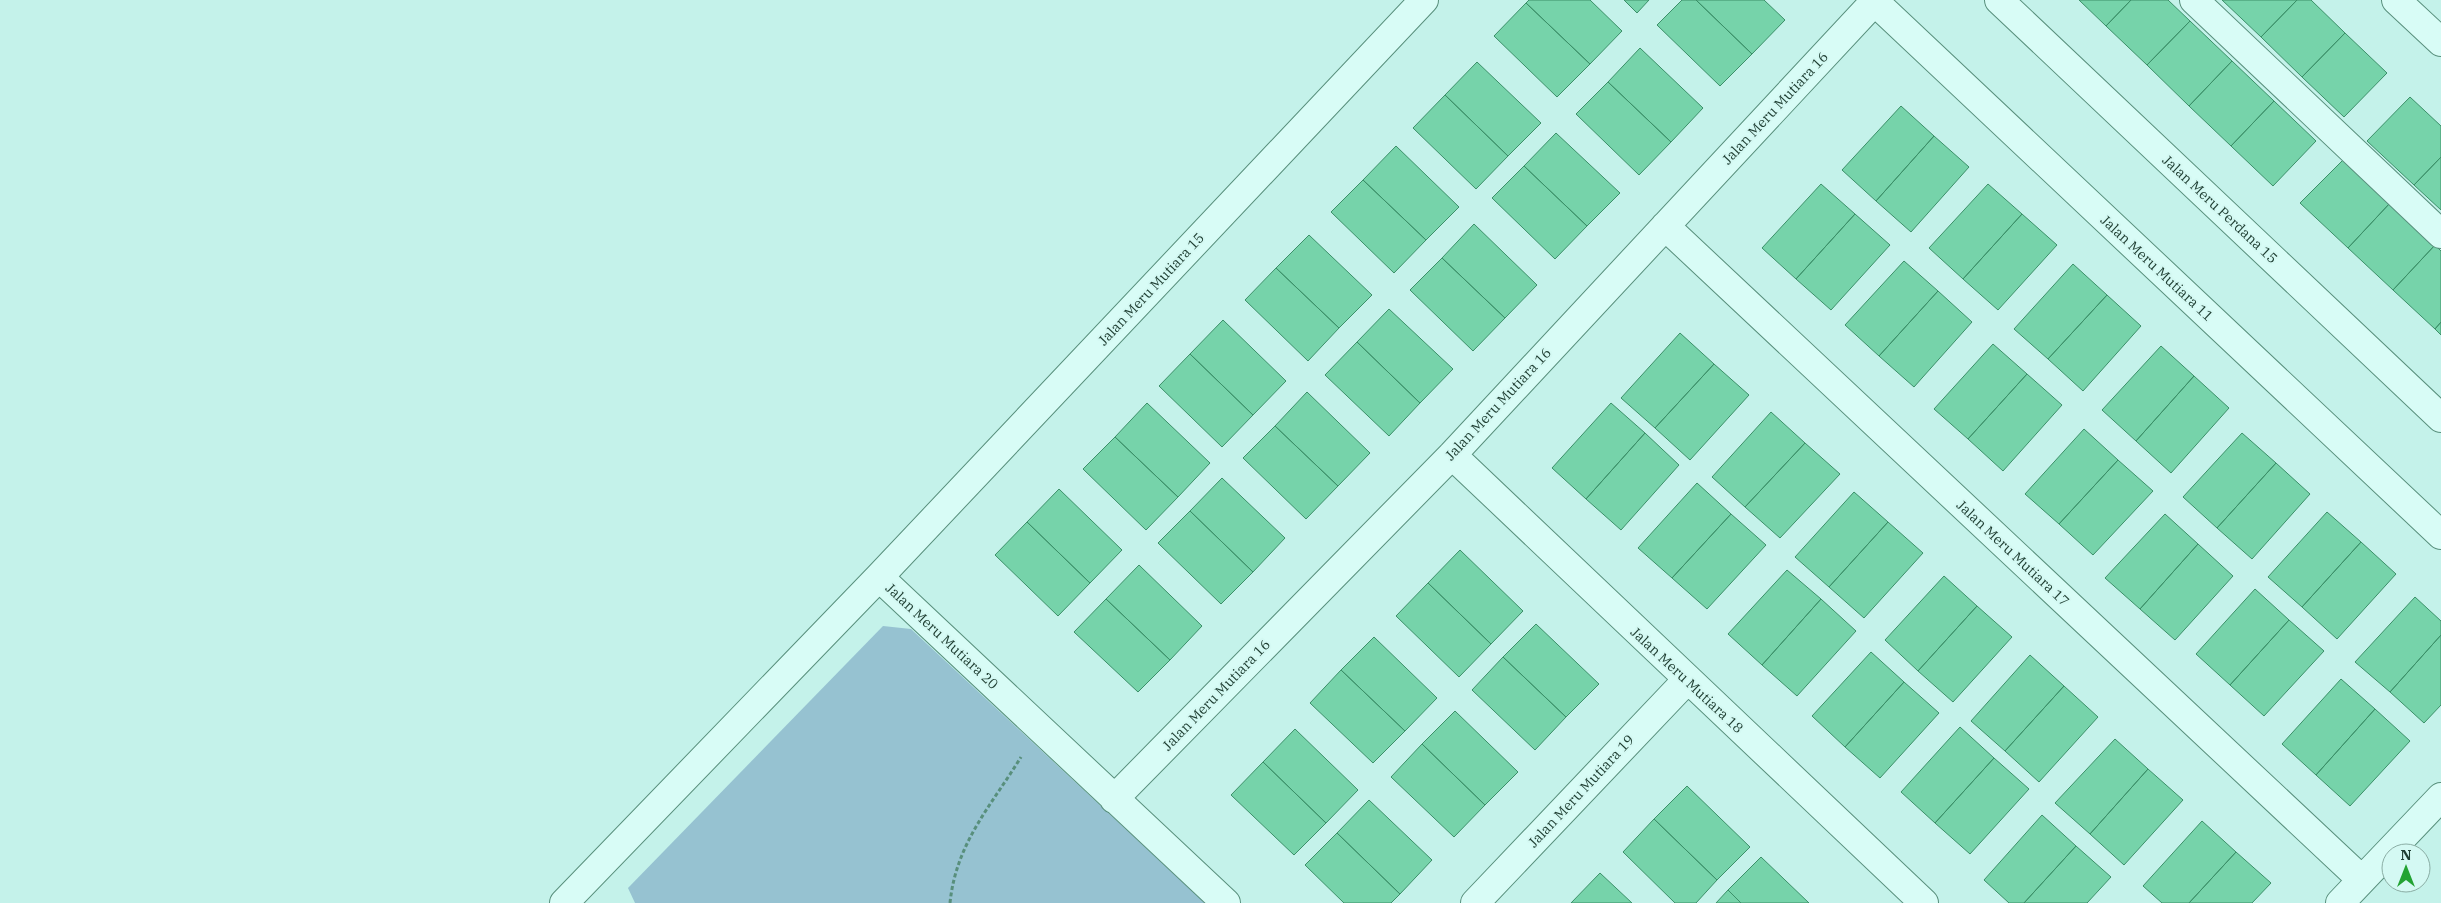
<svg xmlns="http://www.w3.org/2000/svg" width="2441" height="903" viewBox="0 0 2441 903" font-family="'IBM Plex Serif',serif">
  <rect width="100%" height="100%" fill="#c4f2ea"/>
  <path fill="#96c2d1" d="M883,626L911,629L1205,903H635L628,888Z"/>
  <path fill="#76d3aa" stroke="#3c9069" d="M1529,0H1590L1622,31L1590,64L1526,3Z
    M1624,0H1649L1637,13Z
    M1682,0H1696L1752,54L1720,86L1657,25Z
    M1696,0H1764L1785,20L1752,54Z
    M2079,0H2131L2106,26Z
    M2131,0H2168L2190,21L2147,65L2106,26Z
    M2222,0H2297L2261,37Z
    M2297,0H2311L2345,33L2302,77L2261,37Z
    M1526,3L1590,64L1557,97L1494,36Z
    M2190,21L2232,61L2189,106L2147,65Z
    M2345,33L2387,73L2344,117L2302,77Z
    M1640,48L1703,108L1671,142L1608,82Z
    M2232,61L2274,101L2231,146L2189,106Z
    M1477,62L1541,123L1508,156L1445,95Z
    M1608,82L1671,142L1639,175L1576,114Z
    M1445,95L1508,156L1476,189L1413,128Z
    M2410,97L2441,126V157L2414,185L2367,141Z
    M2274,101L2316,141L2273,186L2231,146Z
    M1901,106L1934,136L1876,201L1842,170Z
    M1556,133L1620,193L1587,226L1524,166Z
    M1934,136L1969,167L1911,232L1876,201Z
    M1396,146L1459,207L1426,240L1363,180Z
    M2441,157V210L2414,185Z
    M2344,159L2390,203L2348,248L2300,203Z
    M1524,166L1587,226L1555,259L1492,198Z
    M1363,180L1426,240L1394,273L1331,212Z
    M1821,184L1855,214L1796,279L1762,248Z
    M1988,184L2022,214L1963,279L1929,248Z
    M2390,203L2435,245L2393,290L2348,248Z
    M1855,214L1890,245L1831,310L1796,279Z
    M2022,214L2057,245L1998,310L1963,279Z
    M1474,224L1537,285L1505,318L1442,258Z
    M1309,235L1372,295L1339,328L1276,268Z
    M2435,245L2441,251V322L2435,329L2393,290Z
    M1442,258L1505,318L1473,351L1410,290Z
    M1904,261L1938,291L1879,356L1845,325Z
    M2073,264L2107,295L2048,359L2014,329Z
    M1276,268L1339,328L1308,361L1245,300Z
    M1938,291L1972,322L1914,387L1879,356Z
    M2107,295L2141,326L2083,391L2048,359Z
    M1389,309L1453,369L1420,403L1357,342Z
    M1223,320L1286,381L1253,415L1190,354Z
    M2441,322V335L2435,329Z
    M1680,333L1714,364L1655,428L1621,398Z
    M1357,342L1420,403L1389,436L1325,375Z
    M1993,344L2027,374L1968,439L1934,409Z
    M2161,346L2194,376L2136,441L2102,410Z
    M1190,354L1253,415L1222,447L1159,386Z
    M1714,364L1749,395L1690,460L1655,428Z
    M2027,374L2062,405L2003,471L1968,439Z
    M2194,376L2229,408L2171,473L2136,441Z
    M1307,392L1370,453L1338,486L1275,426Z
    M1147,403L1210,463L1178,497L1115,437Z
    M1611,403L1645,433L1586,499L1552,468Z
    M1771,412L1805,443L1745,507L1712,477Z
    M1275,426L1338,486L1306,519L1243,458Z
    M2084,429L2118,460L2059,524L2025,494Z
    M1645,433L1679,465L1621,530L1586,499Z
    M2242,433L2276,463L2217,528L2183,497Z
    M1115,437L1178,497L1146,530L1083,469Z
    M1805,443L1840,474L1780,538L1745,507Z
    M2118,460L2153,491L2093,555L2059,524Z
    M2276,463L2310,494L2252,559L2217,528Z
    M1222,478L1285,538L1253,572L1190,511Z
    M1697,483L1731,514L1672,578L1638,548Z
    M1059,489L1122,550L1090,583L1027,522Z
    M1854,492L1888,522L1829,587L1795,557Z
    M1190,511L1253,572L1221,604L1158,543Z
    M2327,512L2361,542L2302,607L2268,577Z
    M1731,514L1766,545L1707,609L1672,578Z
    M2165,514L2198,544L2140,609L2105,578Z
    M1027,522L1090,583L1058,616L995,555Z
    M1888,522L1923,553L1864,618L1829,587Z
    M2361,542L2396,574L2337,639L2302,607Z
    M2198,544L2233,576L2175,640L2140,609Z
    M1460,550L1523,611L1491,644L1428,583Z
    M1139,565L1202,626L1170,660L1106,599Z
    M1787,570L1821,599L1762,665L1728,634Z
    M1944,576L1977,606L1918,671L1885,640Z
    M1428,583L1491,644L1459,677L1396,616Z
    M2255,589L2289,620L2230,685L2196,654Z
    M2415,597L2441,621V635L2390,692L2355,662Z
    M1106,599L1170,660L1138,692L1074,632Z
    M1821,599L1856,631L1797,696L1762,665Z
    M1977,606L2012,637L1953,702L1918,671Z
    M2289,620L2324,651L2264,716L2230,685Z
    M1536,624L1599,684L1566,717L1503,657Z
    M2441,635V705L2424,723L2390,692Z
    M1374,637L1437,698L1405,731L1341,670Z
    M1871,652L1904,682L1845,747L1812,716Z
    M2030,655L2064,686L2005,751L1971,721Z
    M1503,657L1566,717L1535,750L1472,690Z
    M1341,670L1405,731L1373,763L1310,703Z
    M2341,679L2375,709L2316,775L2282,744Z
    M1904,682L1939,713L1880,778L1845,747Z
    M2064,686L2098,717L2039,782L2005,751Z
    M2375,709L2410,741L2350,806L2316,775Z
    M1455,711L1518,772L1485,805L1422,744Z
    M1960,727L1994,758L1935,823L1901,792Z
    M1295,729L1358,790L1326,823L1263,762Z
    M2115,739L2148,769L2090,834L2055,803Z
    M1422,744L1485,805L1454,837L1391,777Z
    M1994,758L2029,789L1970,854L1935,823Z
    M1263,762L1326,823L1294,855L1231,795Z
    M2148,769L2183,800L2124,865L2090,834Z
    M1687,786L1750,847L1717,880L1654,819Z
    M1369,800L1432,860L1400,894L1337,833Z
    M2042,815L2076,846L2024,903H2009L1984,880Z
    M1654,819L1717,880L1696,903H1675L1623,852Z
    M2202,821L2236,852L2189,903H2162L2143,886Z
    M1337,833L1400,894L1391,903H1344L1305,865Z
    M2076,846L2111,877L2087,903H2024Z
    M2236,852L2271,883L2252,903H2189Z
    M1761,857L1809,903H1741L1728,890Z
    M1600,873L1632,903H1571Z
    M1728,890L1741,903H1716Z"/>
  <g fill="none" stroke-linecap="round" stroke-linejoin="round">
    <defs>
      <path id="minor" d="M1873,0L2441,535
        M1999,0L2441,418
        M2194,0L2441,234
        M2396,0L2441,42
        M1665,226L2362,880
        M1452,455L1924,903
        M879,577L1226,903
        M1114,799L1452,455L1875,1
        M564,903L879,577L1424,0
        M1475,903L1687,680
        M2340,903L2441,797"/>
    </defs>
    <use href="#minor" stroke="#588f7c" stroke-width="30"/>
    <path stroke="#588f7c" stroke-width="3" stroke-dasharray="4 2.5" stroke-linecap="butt" d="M950,903C956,843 991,806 1021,757"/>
    <use href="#minor" stroke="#d8fcf6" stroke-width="28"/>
  </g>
  <g text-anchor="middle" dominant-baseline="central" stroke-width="4" stroke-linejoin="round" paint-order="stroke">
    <g font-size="14" fill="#1e3d31" stroke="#d4f9f3">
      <text transform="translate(1775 108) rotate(-47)">Jalan Meru Mutiara 16</text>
      <text transform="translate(2220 209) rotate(43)">Jalan Meru Perdana 15</text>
      <text transform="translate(2157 268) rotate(43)">Jalan Meru Mutiara 11</text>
      <text transform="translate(1151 289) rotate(-47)">Jalan Meru Mutiara 15</text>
      <text transform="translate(1498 404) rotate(-47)">Jalan Meru Mutiara 16</text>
      <text transform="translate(2013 553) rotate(43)">Jalan Meru Mutiara 17</text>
      <text transform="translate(942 636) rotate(43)">Jalan Meru Mutiara 20</text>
      <text transform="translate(1687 680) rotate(43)">Jalan Meru Mutiara 18</text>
      <text transform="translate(1216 695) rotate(-46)">Jalan Meru Mutiara 16</text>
      <text transform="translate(1581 791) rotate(-47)">Jalan Meru Mutiara 19</text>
    </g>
  </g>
  <g transform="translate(2406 868)"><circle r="24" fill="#d4f9f3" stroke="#8baea5"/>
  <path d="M0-4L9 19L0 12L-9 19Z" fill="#23a333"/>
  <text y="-8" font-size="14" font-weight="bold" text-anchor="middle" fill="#1e3d31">N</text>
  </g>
</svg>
